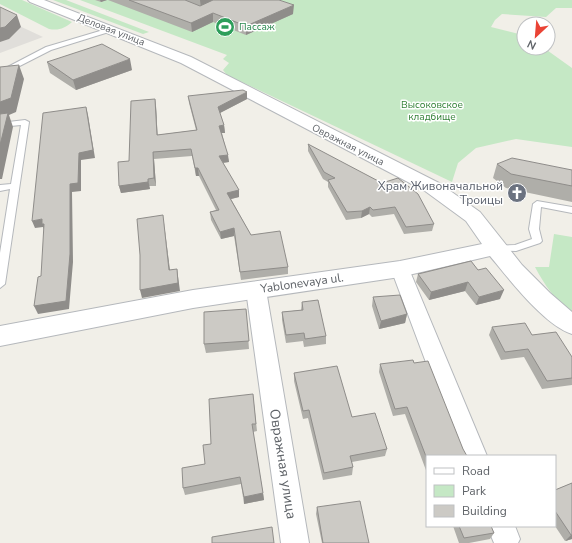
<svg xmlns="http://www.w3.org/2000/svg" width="572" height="543" viewBox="0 0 572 543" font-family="'Nunito Sans',sans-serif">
  <rect width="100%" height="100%" fill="#f1efe8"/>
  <path fill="#e0deda" d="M0,15L11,22L43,37L0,53Z"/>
  <path fill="#c5e8c5" d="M0,0H22L72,22C65,28 59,31 49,29L0,4Z
    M53,0H66L149,32L143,34Z
    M80,0H572V8H556L546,17L502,14L495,20L491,27L523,35L524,48H544L572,68V147L516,139L476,148L458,163L452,182L227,75L223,70L229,63L223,59L227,55Z
    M554,234L572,237V313C556,302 544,284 535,267H549Z"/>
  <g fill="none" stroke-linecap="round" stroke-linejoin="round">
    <defs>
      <path id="service" d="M110,28L113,30L112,31L51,50L0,76V71L46,47Z
        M25,120L29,122L5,284L0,288V253L10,189L0,191V185L11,184L21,125L0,127V123Z
        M537,201L572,207V213L541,207L539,229L542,241L540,243L516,251L492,250L490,248L492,246L515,245L532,239L529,229L533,204Z"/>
      <path id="minor" d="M400,262L407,264L409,269L487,456H461L391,269L393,264Z
        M256,283L263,285L266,290L309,543H281L246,290L249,285Z
        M487,526H515L520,539L518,543H494Z"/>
      <path id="tertiary" d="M28,0H44L191,57L439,183L480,212L522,265L550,293L572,312V334C544,325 509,279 490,256L400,277L193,308L0,346V326L193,290L400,261L482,244L466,221L425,191L181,63L30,2Z"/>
    </defs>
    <use href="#service" stroke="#b5b8bc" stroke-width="2"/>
    <use href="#minor" stroke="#b5b8bc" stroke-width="2"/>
    <use href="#tertiary" stroke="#b5b8bc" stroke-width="2"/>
    <use href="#service" fill="#fff" fill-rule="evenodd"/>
    <use href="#minor" fill="#fff" fill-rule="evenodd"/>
    <use href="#tertiary" fill="#fff" fill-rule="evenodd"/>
  </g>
  <path fill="#afaea9" d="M95,0H107L101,2Z
    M108,0H279L293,14L246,35L213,22L192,32Z
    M47,62L132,70L76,90L50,73Z
    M188,96L247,99L220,113L224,125L225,133H222L229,162L223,163L239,197L231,199L251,235L288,267V274L241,280L234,236L221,239L211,220L210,212L216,210L199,176H196L192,156L154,159L156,186H149L150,189L121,193L119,186L155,99L156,106L157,135L196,130L189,103Z
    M308,144L434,224L432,231L404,234L394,214L372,217L369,214L361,218L346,220L328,187V182L323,179L308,151Z
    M497,164L572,170V202L506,188L493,178Z
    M471,261L500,299L476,305L465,291L429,300L416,282L418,274Z
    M373,297L407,314L405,323L379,329L372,306Z
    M302,302L326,336V344L304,347L303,341L286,343L282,320V312L301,310Z
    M246,309L249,349L206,353L204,344Z
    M492,327L532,335L572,357V385L542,389L524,357L501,360L489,335Z
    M414,363L463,449L427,456V473L405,414L393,416L379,372L380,364Z
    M294,373L352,417L387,449L385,456L352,462L353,467L352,475L323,480L308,418L303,419L294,381Z
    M253,394L257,431L253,432L263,493L264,500L244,504L241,484L185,495L183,488L205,464L211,444Z
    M572,483V539L565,541L555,526V490Z
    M317,507L369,543H322L316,514Z
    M453,526H491L494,533L490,539L469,543H459Z"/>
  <path fill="#8f8d8a" d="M100,0H107L101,2Z
    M200,0H228L201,8Z
    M294,5L293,14L246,35V26Z
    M213,13V22L192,32L191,23Z
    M17,15L21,27L9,39L0,42V28Z
    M130,59L132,70L76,90L73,80Z
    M19,65L24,79L16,112L9,115L13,127L2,179H0V102Z
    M247,92V99L218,114V107Z
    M155,99L156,106L158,142L157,135Z
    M86,107L88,115L95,158L81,160V191L72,192L73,262L69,309L38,314L34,306L79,153Z
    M224,125L225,133H220L219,126Z
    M153,152L154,159L156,186L154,178Z
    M228,155L229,162L220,163L219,156Z
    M195,168H198L199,176H196Z
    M148,179L150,189L121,193L119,186Z
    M239,190V197L227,200V193Z
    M370,207L369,214L361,218L362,211Z
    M163,215L164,223L171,278L169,270Z
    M42,219L47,231L45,232L43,227L35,228L32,221Z
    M234,228V236L221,239L220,232Z
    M177,269L180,291L142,298L140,290Z
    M468,282L465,291L429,300L431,292Z
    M504,290L500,299L476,305L479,297Z
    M407,314L405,323L379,329L381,321Z
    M263,493L264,500L244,504V497Z
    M571,535H572V539L565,541Z"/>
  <path fill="#cccac5" stroke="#8f8d8a" d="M129,0H185L200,6L213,0H279L294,5L246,26L213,13L191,23Z
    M0,7L17,15L5,27L0,28Z
    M102,44L130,59L73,80L47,62Z
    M19,65L11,98L0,102V67Z
    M243,90L247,92L218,107L224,125L219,126L228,155L219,156L239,190L227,193L251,235L280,231L288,267L240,272L234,228L220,232L210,212L219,210L198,168H195L191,149L153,152L154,178L148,179V182L119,186L118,162L129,161L131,101L155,99L157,135L197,130L188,96Z
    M86,107L93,150L79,153L78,183L70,184V254L66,301L34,306L38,277L41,276L44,224H42V219L32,221L43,113Z
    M8,113L0,145V114Z
    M308,144L382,183L398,178L418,194L434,224L406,227L395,207L373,210L370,207L362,211L347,212L328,180L335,178L324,172Z
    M512,158L572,170V186L511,174L497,164Z
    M163,215L169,270L177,269L178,283L140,290V255L137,219Z
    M471,261L478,270L486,268L504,290L479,297L468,282L431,292L418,274Z
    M400,295L407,314L381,321L373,297Z
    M318,300L326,336L305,339L304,333L286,335L282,312L303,310L302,302Z
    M246,309L249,341L204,344V312Z
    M525,323L532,335L556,332L572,357V378L547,381L528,349L505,352L492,327Z
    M413,360L414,363L428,361L463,449L467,456H427V459L407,407L395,409L380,364Z
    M337,366L352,417L375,413L387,449L350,456L353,467L324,473L309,410L303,411L294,373Z
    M253,394L256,424H252L263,493L244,497L240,477L183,488L182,468L205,464L203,445L211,444L209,399Z
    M572,483V535H571L555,511V490Z
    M360,501L369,543H323L317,507Z
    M459,526H491L494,533L464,538Z
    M272,527L274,543H212V537Z"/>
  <defs>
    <symbol id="stadium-disc" viewBox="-11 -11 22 22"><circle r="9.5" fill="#2e9e5b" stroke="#fff"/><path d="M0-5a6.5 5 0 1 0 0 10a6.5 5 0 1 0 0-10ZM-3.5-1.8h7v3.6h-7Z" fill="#fff"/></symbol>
    <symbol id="church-disc" viewBox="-11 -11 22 22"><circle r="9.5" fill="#6b7280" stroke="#fff"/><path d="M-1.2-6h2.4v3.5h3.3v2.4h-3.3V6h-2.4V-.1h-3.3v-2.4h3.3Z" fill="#fff"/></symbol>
  </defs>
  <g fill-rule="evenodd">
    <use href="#stadium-disc" x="214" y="16" width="22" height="22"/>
    <use href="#church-disc" x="506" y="182" width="22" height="22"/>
  </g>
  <g text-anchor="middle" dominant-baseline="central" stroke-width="3" stroke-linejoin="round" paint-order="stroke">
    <g font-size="10" fill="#27864d" stroke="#fff" text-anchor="start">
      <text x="239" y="27">Пассаж</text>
    </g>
    <g font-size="10" fill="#5f6368" stroke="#fff">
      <text transform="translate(111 30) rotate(21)">Деловая улица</text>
      <text transform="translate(348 145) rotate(27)">Овражная улица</text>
    </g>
    <g font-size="10" fill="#348238" stroke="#fff">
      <text x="432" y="105">Высоковское<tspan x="432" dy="12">кладбище</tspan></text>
    </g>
    <g font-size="12" fill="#5b616d" stroke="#fff" text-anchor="end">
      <text x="503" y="186">Храм Живоначальной<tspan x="503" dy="14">Троицы</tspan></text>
    </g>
    <g font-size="12" fill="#5f6368" stroke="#fff">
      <text transform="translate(302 283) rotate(-8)">Yablonevaya ul.</text>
    </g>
    <g font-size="14" fill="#5f6368" stroke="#fff">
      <text transform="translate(283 464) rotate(81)">Овражная улица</text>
    </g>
  </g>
  <rect x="426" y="455" width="130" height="72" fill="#ffffff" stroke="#bfc1c3"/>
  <rect x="434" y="468" width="20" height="6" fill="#ffffff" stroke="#bfc1c3"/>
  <text x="462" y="475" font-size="12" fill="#5f6368">Road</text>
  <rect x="434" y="485" width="20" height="12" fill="#c5e8c5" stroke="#bfc1c3"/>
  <text x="462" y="495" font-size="12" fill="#5f6368">Park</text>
  <rect x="434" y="505" width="20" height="12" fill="#cccac5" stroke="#bfc1c3"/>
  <text x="462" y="515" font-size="12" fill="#5f6368">Building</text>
  <g transform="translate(536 36) rotate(206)"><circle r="19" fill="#ffffff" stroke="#bfc1c3"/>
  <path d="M0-3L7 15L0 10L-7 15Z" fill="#ea4335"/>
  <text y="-6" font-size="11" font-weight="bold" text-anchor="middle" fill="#5f6368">N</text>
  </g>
</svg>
